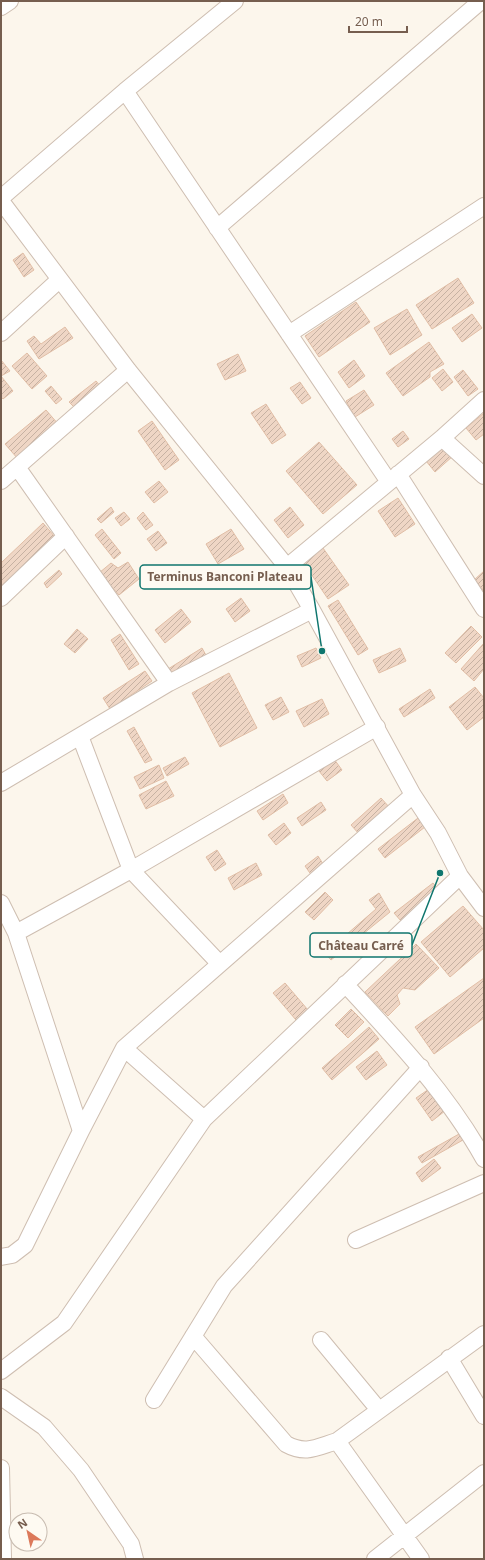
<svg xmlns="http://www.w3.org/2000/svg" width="485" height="1560" viewBox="0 0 485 1560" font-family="'Noto Sans',sans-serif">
  <defs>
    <pattern id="building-hatch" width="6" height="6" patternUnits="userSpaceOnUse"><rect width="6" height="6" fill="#efd6c5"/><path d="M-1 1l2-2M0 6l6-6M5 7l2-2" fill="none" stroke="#c6b1a2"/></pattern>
  </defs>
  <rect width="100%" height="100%" fill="#fcf6ec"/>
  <path fill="url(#building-hatch)" stroke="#e1bea6" d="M23,253L34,270L24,277L13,260Z
    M458,278L474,303L432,329L416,305Z
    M356,302L370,322L319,357L305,336Z
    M407,309L422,335L390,355L374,328Z
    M472,314L482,328L462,342L452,328Z
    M65,327L73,338L39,359L27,341L34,336L41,344Z
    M429,342L444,364L430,372V377L403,396L386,373Z
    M27,353L47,376L32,389L12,366Z
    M238,354L246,371L225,380L217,364Z
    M1,360L10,371L1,376Z
    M354,360L365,376L349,388L338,372Z
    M443,369L453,382L442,391L432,378Z
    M463,370L478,389L468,396L454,377Z
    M1,376L13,391L3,399L1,397Z
    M96,381L101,387L75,408L69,402Z
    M300,382L311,398L302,404L290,388Z
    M51,386L62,399L56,404L45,391Z
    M364,390L374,405L355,417L346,401Z
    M266,404L286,435L272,444L251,413Z
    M46,410L59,425L18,459L5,444Z
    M484,413V434L476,440L466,428Z
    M152,421L179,460L165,470L138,431Z
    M403,431L409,439L398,447L392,439Z
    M319,442L357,485L323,514L286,471Z
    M443,446L453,456L435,472L426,461Z
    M159,481L168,492L154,503L145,492Z
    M398,498L415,524L395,537L378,511Z
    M111,507L114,512L101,523L97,519Z
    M290,507L304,525L288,538L274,520Z
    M124,512L130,519L121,526L115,518Z
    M143,512L153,525L146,530L137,518Z
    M43,523L55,537L1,588V563Z
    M102,529L121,553L114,559L95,535Z
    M231,529L244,549L218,564L206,544Z
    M158,531L167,543L156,551L147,539Z
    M323,548L349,585L328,599L303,562Z
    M128,562L139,579L119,595L99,573L111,563L118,568Z
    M59,570L62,574L47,588L44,583Z
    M484,571V591L474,580Z
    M241,598L250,611L235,622L226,609Z
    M338,600L368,649L358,655L328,606Z
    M181,609L191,622L165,643L155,630Z
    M471,626L482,637L456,663L445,653Z
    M77,629L88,639L75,653L64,644Z
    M120,634L139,664L129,670L111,640Z
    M484,643V669L474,681L461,669Z
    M202,648L207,657L174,677L168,669Z
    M316,648L321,658L302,667L297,656Z
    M400,648L406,661L379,673L373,660Z
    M145,671L152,681L110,709L103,698Z
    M229,673L257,728L220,747L192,693Z
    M475,687L484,698V717L467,730L449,707Z
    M430,689L435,698L404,717L399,709Z
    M281,697L289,712L273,720L265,705Z
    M322,699L329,714L304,727L296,711Z
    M134,727L152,760L145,763L127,731Z
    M185,757L189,764L167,776L163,768Z
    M334,759L342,770L327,781L319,771Z
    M159,765L164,778L140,789L134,777Z
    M166,781L174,796L146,809L139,795Z
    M283,794L288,803L263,820L257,811Z
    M381,798L390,808L359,834L351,825Z
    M321,802L326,810L302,826L297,818Z
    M418,818L425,827L385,858L378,849Z
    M284,823L291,833L276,845L268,835Z
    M217,850L226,864L215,871L206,857Z
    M318,856L325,867L312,876L305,866Z
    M256,863L262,875L234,890L228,878Z
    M433,883L440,891L401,921L394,913Z
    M325,892L333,900L314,920L305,912Z
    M379,893L390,912L331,960L325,953L376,909L369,900Z
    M463,906L484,930V948L450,977L421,942Z
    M416,944L439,968L415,990L403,988L397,995L400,1004L388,1016L365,992Z
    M484,978V1018L434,1054L415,1027Z
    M285,983L308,1010L296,1020L273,993Z
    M351,1009L364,1022L348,1038L335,1025Z
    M369,1027L379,1039L332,1080L322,1068Z
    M377,1051L387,1065L366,1080L356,1067Z
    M429,1089L445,1111L432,1121L416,1098Z
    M459,1134L463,1140L422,1163L418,1157Z
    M434,1159L441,1168L422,1182L416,1173Z"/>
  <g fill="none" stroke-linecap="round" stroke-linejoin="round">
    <defs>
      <path id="street" d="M1,7L10,1
        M125,91L389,482
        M1,198L125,91L235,1
        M1,201L128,370L287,567L312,610L413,795L438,833L460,876L484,908
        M217,228L481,1
        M1,333L59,280
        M289,334L484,206
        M442,438L484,476
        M17,467L169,683
        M398,474L484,609
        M1,481L128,370
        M287,567L442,438L484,400
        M1,598L66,536
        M80,736L131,870L219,963
        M1,783L169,683L312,610
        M1,903L16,933L81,1131
        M16,933L131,870L377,727
        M345,984C396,1039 447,1093 484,1159
        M124,1048L204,1119
        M356,1240L484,1183
        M1,1257L12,1255L25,1245L81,1131L124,1048L413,795
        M193,1336L286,1444C306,1455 317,1447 337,1441L484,1334
        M321,1340L379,1410
        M449,1358L484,1416
        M1,1371L64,1323L204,1119L460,876
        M1,1397L44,1427L81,1470L131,1544L135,1559
        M154,1400L224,1286L421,1067
        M337,1441L421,1559
        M1,1468L3,1559
        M375,1559L484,1473"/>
    </defs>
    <use href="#street" stroke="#cebeb1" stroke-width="18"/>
    <use href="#street" stroke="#fff" stroke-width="16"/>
  </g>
  <path fill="none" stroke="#0f766e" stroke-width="1.5" d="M322 651L311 577M440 873L412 945"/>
  <g fill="#0f766e" stroke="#fefaf2" stroke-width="1.5">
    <circle cx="322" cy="651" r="4"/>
    <circle cx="440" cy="873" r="4"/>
  </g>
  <g fill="#fefaf2" stroke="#0f766e" stroke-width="1.5">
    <rect x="140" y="565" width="171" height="24" rx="4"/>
    <rect x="310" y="933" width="102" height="24" rx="4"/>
  </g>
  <g font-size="12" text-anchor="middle" font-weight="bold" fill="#765e4f">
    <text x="225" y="581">Terminus Banconi Plateau</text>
    <text x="361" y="950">Château Carré</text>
  </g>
  <rect width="485" height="1560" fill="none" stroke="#765e4f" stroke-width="4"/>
  <g transform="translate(28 1532) rotate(326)"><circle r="19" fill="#fefaf2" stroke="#c8bcb1"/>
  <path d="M0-3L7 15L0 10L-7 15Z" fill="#dc795a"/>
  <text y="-6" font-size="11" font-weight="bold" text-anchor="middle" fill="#765e4f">N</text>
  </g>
  <path d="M349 26v6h58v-6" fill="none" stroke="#765e4f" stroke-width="2"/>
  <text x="355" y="26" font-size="12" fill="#765e4f" stroke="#fefaf2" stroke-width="3" paint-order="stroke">20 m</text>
</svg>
